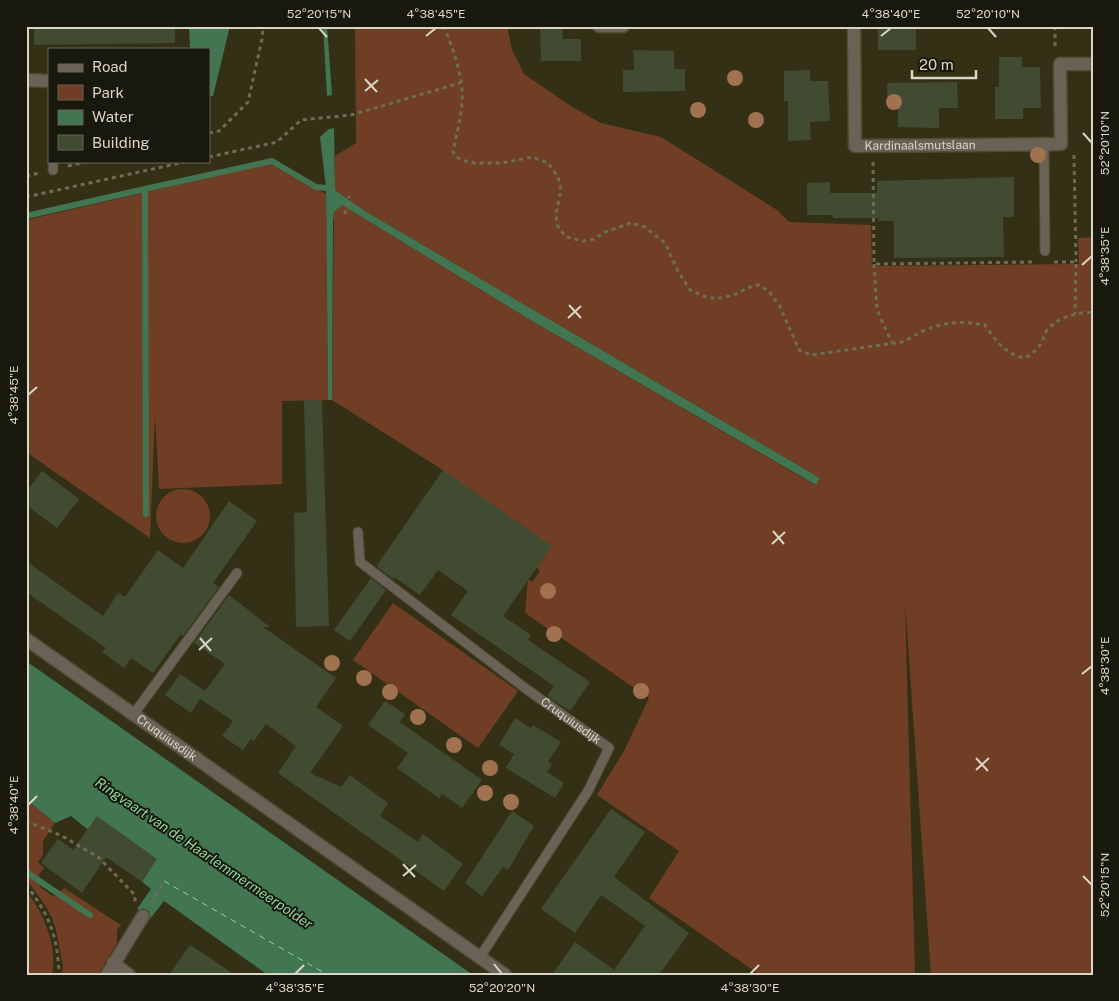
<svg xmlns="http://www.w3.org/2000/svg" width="1119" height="1001" viewBox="0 0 1119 1001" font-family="'Public Sans',sans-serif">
  <rect width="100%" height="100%" fill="#343015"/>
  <path fill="#6f3e24" d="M355,26H507L512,50L524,74L571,106L601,123L661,137L777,210L789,222L871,225L872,266L1079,264L1078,238L1093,237V975H931L905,601L915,975H760L649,898L679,851L597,795L625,749L649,698L525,613L528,579L532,582L540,571L443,470L332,400L334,212L342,205L532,321L815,485L820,478L365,211L335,190V156L356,143Z
    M277,162L326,194L328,400L282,401V484L159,489L155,416L150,538L26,452V220Z
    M156 516a27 27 0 1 1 54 0a27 27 0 1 1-54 0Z
    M393,603L518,691L478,748L353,660Z
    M26,799L55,823L43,841V855L38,862L44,868L39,874L40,887L54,897L64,888L121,925L117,930V943L98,975H62L63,966L56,930L52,918L47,908L26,879Z
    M26,891C44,912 58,948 52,975H26Z"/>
  <path fill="#427551" d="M189,26H230L213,96H209V49H190Z
    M323,26H327L332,95L327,96Z
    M334,128L335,190L365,211L820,478L816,485L532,321L342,205L334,212L333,222L332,400H328L326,188L320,137L329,129Z
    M26,661L473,975H268L164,901L150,919L137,909L151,889L108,854L91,832L71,816L55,823L26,799Z"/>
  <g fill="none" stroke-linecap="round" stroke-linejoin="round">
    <path stroke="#427551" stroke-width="6" d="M26,216L145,189
      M146,514L145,189L272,161L316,187L326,188
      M26,869L29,874L90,915"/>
    <path stroke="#8ad8a0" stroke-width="1" stroke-dasharray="6 5" stroke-linecap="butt" d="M164,881L328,975"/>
  </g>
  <path fill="#414b32" d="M34,26H175V43L34,45Z
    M878,26H916V50H878Z
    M562,28L563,39H581V61H541L540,29Z
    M633,50L674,51V69H685V91L623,92V70H634Z
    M999,57H1022V67H1040L1041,108H1023V119H995V87H999Z
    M810,70V81H828L830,121L810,122L811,140L788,141V101H784V71Z
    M957,82L958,108H939V128L898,127V109H888L887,83Z
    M1014,177V217H1003L1004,257L894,258V221H878V218H833V215H807V183L830,182V193H877V181Z
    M304,400H322L329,626L296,627L294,513L307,512Z
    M443,470L552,546L503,616L531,635L528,640L590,682L570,711L547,696L554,686L451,615L468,591L438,570L420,595L394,577L393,579L378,568L377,565Z
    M42,471L79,499L57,528L26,505V492Z
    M229,501L257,521L213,583L219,587L183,636L181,634L153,673L131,658L124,668L102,652L106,648L26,592V561L103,616L118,593L125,597L158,550L183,568Z
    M371,578L386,590L350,641L334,630Z
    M229,595L270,627H263L336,678L316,707L343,726L310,773L341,787L350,775L388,803L380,816L418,842L423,834L463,864L444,891L278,773L296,746L266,724L254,741L251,739L243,750L222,736L233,721L200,699L191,713L165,695L180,674L205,691L225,664L194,643Z
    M385,701L405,714L400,722L482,780L462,808L442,794L439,798L397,768L408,753L368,725Z
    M515,718L531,728L533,725L561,742L548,762L552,764L547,772L564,783L555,798L506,768L514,754L499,745Z
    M611,809L645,832L614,877L689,933L659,975H552L575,942L614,970L645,926L601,895L575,933L541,909Z
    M512,811L534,826L508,870L503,867L482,896L465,883Z
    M97,816L157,859L142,882L106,857L82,893L41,863L58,839L73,850Z
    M190,945L207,956L235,975H169Z"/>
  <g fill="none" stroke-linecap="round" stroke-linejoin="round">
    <defs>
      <g id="service">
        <path d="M1044,145L1045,251"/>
        <path d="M53,161V170"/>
        <path id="s1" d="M358,532L360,562L525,688L609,748L588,791L480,957"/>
        <path d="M133,715L237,573"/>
      </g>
      <g id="minor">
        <path d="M599,26H623"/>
        <path id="s2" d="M854,26L855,146L1061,144L1060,64H1093"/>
        <path d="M26,80L49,81"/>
        <path d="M113,963L129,975"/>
        <path d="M107,975L143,916"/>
      </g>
      <g id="tertiary">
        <path id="s3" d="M26,639L505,975"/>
      </g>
    </defs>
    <use href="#service" stroke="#4e4b31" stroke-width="11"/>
    <use href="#minor" stroke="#4e4b31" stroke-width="15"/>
    <use href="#tertiary" stroke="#4e4b31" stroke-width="15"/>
    <path stroke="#6f6b54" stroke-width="3" stroke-dasharray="4 4" stroke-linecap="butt" d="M444,26C453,50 464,77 462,102C461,119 456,136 453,152L460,160L475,163H502L532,157L548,163L558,177L561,190L556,214L557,225L566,237L583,241L594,239L605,232L631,223L645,227L665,243L678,271L690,290L708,298H723L739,293L747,288L758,285L768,290L780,307L799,350L811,355L902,342C912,338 924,329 934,327C952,321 967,322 985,325C995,340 1006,355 1025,358C1032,354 1038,349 1042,342C1044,337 1045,331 1049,328C1060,316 1078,313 1093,312
      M1055,26V48
      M209,133L219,131L248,102L262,39L263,26
      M1074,155L1076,262
      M209,157L277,142L301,120L351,115L460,83
      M873,162L874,264L1036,262
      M68,166L90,161
      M26,176L40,173
      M26,197L189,161
      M345,214L349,196
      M1054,262H1076L1075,314
      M874,264L877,310L892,343
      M26,821L62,836L98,857L135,895V903
      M26,885C49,914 58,937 59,975
      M152,903L164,881"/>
    <use href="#service" stroke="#6a6257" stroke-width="9"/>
    <use href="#minor" stroke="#6a6257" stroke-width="12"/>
    <use href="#tertiary" stroke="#6a6257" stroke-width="12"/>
  </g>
  <g fill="#a0724f">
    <circle cx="735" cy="78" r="8"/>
    <circle cx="894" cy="102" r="8"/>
    <circle cx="698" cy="110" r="8"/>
    <circle cx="756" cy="120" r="8"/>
    <circle cx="1038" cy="155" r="8"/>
    <circle cx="548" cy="591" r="8"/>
    <circle cx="554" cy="634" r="8"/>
    <circle cx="332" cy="663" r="8"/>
    <circle cx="364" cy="678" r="8"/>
    <circle cx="641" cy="691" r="8"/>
    <circle cx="390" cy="692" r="8"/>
    <circle cx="418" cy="717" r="8"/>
    <circle cx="454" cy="745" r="8"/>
    <circle cx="490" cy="768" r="8"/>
    <circle cx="485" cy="793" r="8"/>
    <circle cx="511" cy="802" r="8"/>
  </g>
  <path fill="none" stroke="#d8d6c6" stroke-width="2" d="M319,28L327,37M988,28L996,37M426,36L436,28M881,36L891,28M365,79L377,92M365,91L378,80M1083,133L1092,143M1082,265L1092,256M569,305L581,318M568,318L581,306M28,395L37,387M773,531L784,544M772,544L785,532M200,638L211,651M199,650L212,638M1082,674L1092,666M976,758L988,771M976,770L989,758M28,805L37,796M403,864L415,877M403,876L416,865M1083,876L1092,885M494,964L502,974M295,974L304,965M750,974L759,965"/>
  <g text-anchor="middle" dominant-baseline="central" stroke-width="4" stroke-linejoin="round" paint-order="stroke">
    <g font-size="12" fill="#d8d6c6" stroke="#19180c">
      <text stroke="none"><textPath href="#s2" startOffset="185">Kardinaalsmutslaan</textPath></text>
      <text stroke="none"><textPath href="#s1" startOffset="294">Cruquiusdijk</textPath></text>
      <text stroke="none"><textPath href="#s3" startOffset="172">Cruquiusdijk</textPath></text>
    </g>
    <g font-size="14" font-style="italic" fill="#8ad8a0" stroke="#19180c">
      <text transform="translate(204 853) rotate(34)">Ringvaart van de Haarlemmermeerpolder</text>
    </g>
  </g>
  <rect width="1119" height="1001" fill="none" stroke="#19180c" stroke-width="55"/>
  <rect x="48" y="48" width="162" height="115" fill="#19180c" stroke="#656456"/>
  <rect x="58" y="64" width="25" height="8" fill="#6a6257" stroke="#656456"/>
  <text x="92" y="72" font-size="15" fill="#d8d6c6">Road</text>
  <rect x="58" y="85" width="25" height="15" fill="#6f3e24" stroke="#656456"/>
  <text x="92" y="98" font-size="15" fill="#d8d6c6">Park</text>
  <rect x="58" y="110" width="25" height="15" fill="#427551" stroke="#656456"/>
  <text x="92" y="122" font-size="15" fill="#d8d6c6">Water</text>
  <rect x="58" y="135" width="25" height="15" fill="#414b32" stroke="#656456"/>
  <text x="92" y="148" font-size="15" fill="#d8d6c6">Building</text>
  <path d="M912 70v8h64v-8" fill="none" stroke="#d8d6c6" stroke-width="2.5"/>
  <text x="919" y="70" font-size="15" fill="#d8d6c6" stroke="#19180c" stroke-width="4" paint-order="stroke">20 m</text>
  <rect x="28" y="28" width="1064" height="946" fill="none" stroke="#d8d6c6" stroke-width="2"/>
  <g font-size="12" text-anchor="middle" fill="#d8d6c6">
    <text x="319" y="18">52°20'15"N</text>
    <text x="436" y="18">4°38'45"E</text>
    <text x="891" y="18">4°38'40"E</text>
    <text x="988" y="18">52°20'10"N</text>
    <text transform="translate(1105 143) rotate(-90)" y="4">52°20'10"N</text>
    <text transform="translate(1105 256) rotate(-90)" y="4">4°38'35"E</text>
    <text transform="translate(14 395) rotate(-90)" y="4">4°38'45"E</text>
    <text transform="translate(1105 666) rotate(-90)" y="4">4°38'30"E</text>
    <text transform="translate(14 805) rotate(-90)" y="4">4°38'40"E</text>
    <text transform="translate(1105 885) rotate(-90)" y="4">52°20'15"N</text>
    <text x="295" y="992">4°38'35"E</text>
    <text x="502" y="992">52°20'20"N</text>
    <text x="750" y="992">4°38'30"E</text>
  </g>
</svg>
